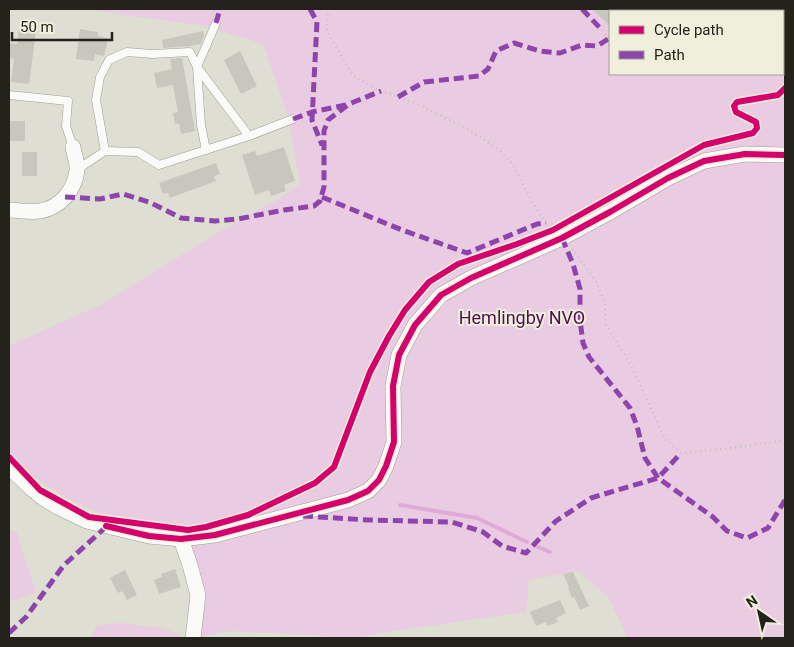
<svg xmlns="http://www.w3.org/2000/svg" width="794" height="647" viewBox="0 0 794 647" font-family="Roboto,sans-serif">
  <rect width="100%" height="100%" fill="#deded3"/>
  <path fill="#eacce2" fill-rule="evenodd" d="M82,9H785V638H627L624,630L608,597L578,571L529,580L526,612L387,632L358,638H326V636L231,631L195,638L190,574L174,531L109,516L74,502L32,476L9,453V346L104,303L219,232L277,200L300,184L287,114L263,44L206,26ZM610,11H783V74H610Z
    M16,530L36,593L9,602V532Z
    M121,623L163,628L179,634L180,638H91L97,625Z"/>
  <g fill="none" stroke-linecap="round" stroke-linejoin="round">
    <path stroke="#dfaad7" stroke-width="4" d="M400,505L477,518L527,542
      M538,547L550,552"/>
  </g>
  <path fill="#c7c7be" d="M592,9H610V26Z
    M20,21L37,24L29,84L11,82L14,59L9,58V43L17,44Z
    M80,29L98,32V36L107,38V44L104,56L95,54L94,61L76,59Z
    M203,31L204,36L201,44L190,46L163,48L162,40Z
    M240,51L257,86L241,94L224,60Z
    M182,58L195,131L181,134L179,123L175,124L173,113L178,112L173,85L157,88L154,73L172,69L170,59Z
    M9,121H25V141H9Z
    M284,147L295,181L284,185L286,191L271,196L269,190L255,195L242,155L255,151L257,156Z
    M22,152H37V176H22Z
    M216,163L220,174L214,176L216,181L170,198L168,193L163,194L159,183Z
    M175,569L181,587L159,594L154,580L162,577L161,574Z
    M125,570L137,595L127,600L122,591L118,593L110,578Z
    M573,572L589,606L580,610L574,597L572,598L568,588L569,587L563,574Z
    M560,600L566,613L556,618L558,622L547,626L546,622L536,626L530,612Z"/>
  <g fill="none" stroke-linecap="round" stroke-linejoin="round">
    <defs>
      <path id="lane" d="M783,40H785
        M9,95L68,101L66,126L73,147
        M249,136L293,119
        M206,150L201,125L197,67L216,23
        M78,169L105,151L96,100L100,77L109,60L127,52L152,54L190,52L197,67L249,136L159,165L138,152L105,151"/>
      <path id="street" d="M9,210C19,210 30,213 40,211C60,208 75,190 77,170C78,164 74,154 73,147
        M9,467L32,489L43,498L58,507L87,521L149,536L181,539L215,535L348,500L368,491L379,480L386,466L394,442L393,386L399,355L415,325L441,295L471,278L562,238L610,212L668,178L704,161L745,154L785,155
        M181,539L190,565L198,595L193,638"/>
    </defs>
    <use href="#lane" stroke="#9d9d95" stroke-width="9"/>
    <use href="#street" stroke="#9d9d95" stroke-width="16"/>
    <path stroke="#c0c0be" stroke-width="2.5" stroke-dasharray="1 4" stroke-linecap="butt" d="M328,9L327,31L353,76L381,91L418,104L471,131L498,149L511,162L534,205L546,223L552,229
      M602,30L608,39
      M572,249L596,281L605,304L606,325L631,365L665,439L681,453L740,447L785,440"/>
    <use href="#lane" stroke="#fafaf8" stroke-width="8"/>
    <use href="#street" stroke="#fafaf8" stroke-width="15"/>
    <path stroke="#8e44ad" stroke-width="5" stroke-dasharray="10 5" stroke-linecap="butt" d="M310,9L317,22L312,120L322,145
      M582,9L602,30
      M216,23L220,9
      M398,97L424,82L479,76L488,69L496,51L514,43L540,51L560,53L582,45L597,46L608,39
      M293,119L312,112L346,105
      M65,197L100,199L123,194L149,202L181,218L215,221L238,219L284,210L314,206L320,201L324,187V131L328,120L349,104L381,91
      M322,197L402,230L467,253L537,224L546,223
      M562,238L573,264L580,289V320L583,343L589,357L630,408L637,426L645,458L658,478L713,517L727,531L747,538L768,528L785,500
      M303,516L368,520L452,522L483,532L502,546L526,553L556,521L591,498L658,478L681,453
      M9,633L26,617L64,565L107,526"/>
    <defs>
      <path id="cycleway" d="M9,457L40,490L89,517L188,530L206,527L248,515L315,483L334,467L370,372L389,336L405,310L429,282L458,264L517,244L553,230L704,145L753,133L757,128L756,122L736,112L734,106L737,102L778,95L785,88
        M106,526L149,536L181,539L215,535L348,500L368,491L379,480L386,466L394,442L393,386L399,355L415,325L441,295L471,278L562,238L610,212L668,178L704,161L745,154L785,155"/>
    </defs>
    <use href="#cycleway" stroke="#efefdc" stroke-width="9"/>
    <use href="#cycleway" stroke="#d6006c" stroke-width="6"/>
  </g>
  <g text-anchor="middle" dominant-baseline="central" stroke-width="4" stroke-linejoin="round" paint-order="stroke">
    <g font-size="18" fill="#520e50" stroke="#efefdc">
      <text x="522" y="317">Hemlingby NVO</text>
    </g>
  </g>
  <rect width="794" height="647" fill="none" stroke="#23231c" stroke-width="20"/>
  <rect x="609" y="10" width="175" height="65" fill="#efefdc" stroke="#9d9d8f"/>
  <rect x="619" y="26" width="25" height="8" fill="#d6006c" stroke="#9d9d8f"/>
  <text x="654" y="35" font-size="15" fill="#23231c">Cycle path</text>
  <rect x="619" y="51" width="25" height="8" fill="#8e44ad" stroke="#9d9d8f"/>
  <text x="654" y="60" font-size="15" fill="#23231c">Path</text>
  <g transform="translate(759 612) rotate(326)" stroke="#efefdc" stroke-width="4" paint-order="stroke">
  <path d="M0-4L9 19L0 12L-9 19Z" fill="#23231c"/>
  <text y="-8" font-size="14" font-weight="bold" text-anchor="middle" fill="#23231c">N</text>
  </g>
  <path d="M12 32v8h100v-8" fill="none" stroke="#23231c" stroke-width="2.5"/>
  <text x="20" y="32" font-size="15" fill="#23231c" stroke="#efefdc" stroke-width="4" paint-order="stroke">50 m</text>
</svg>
